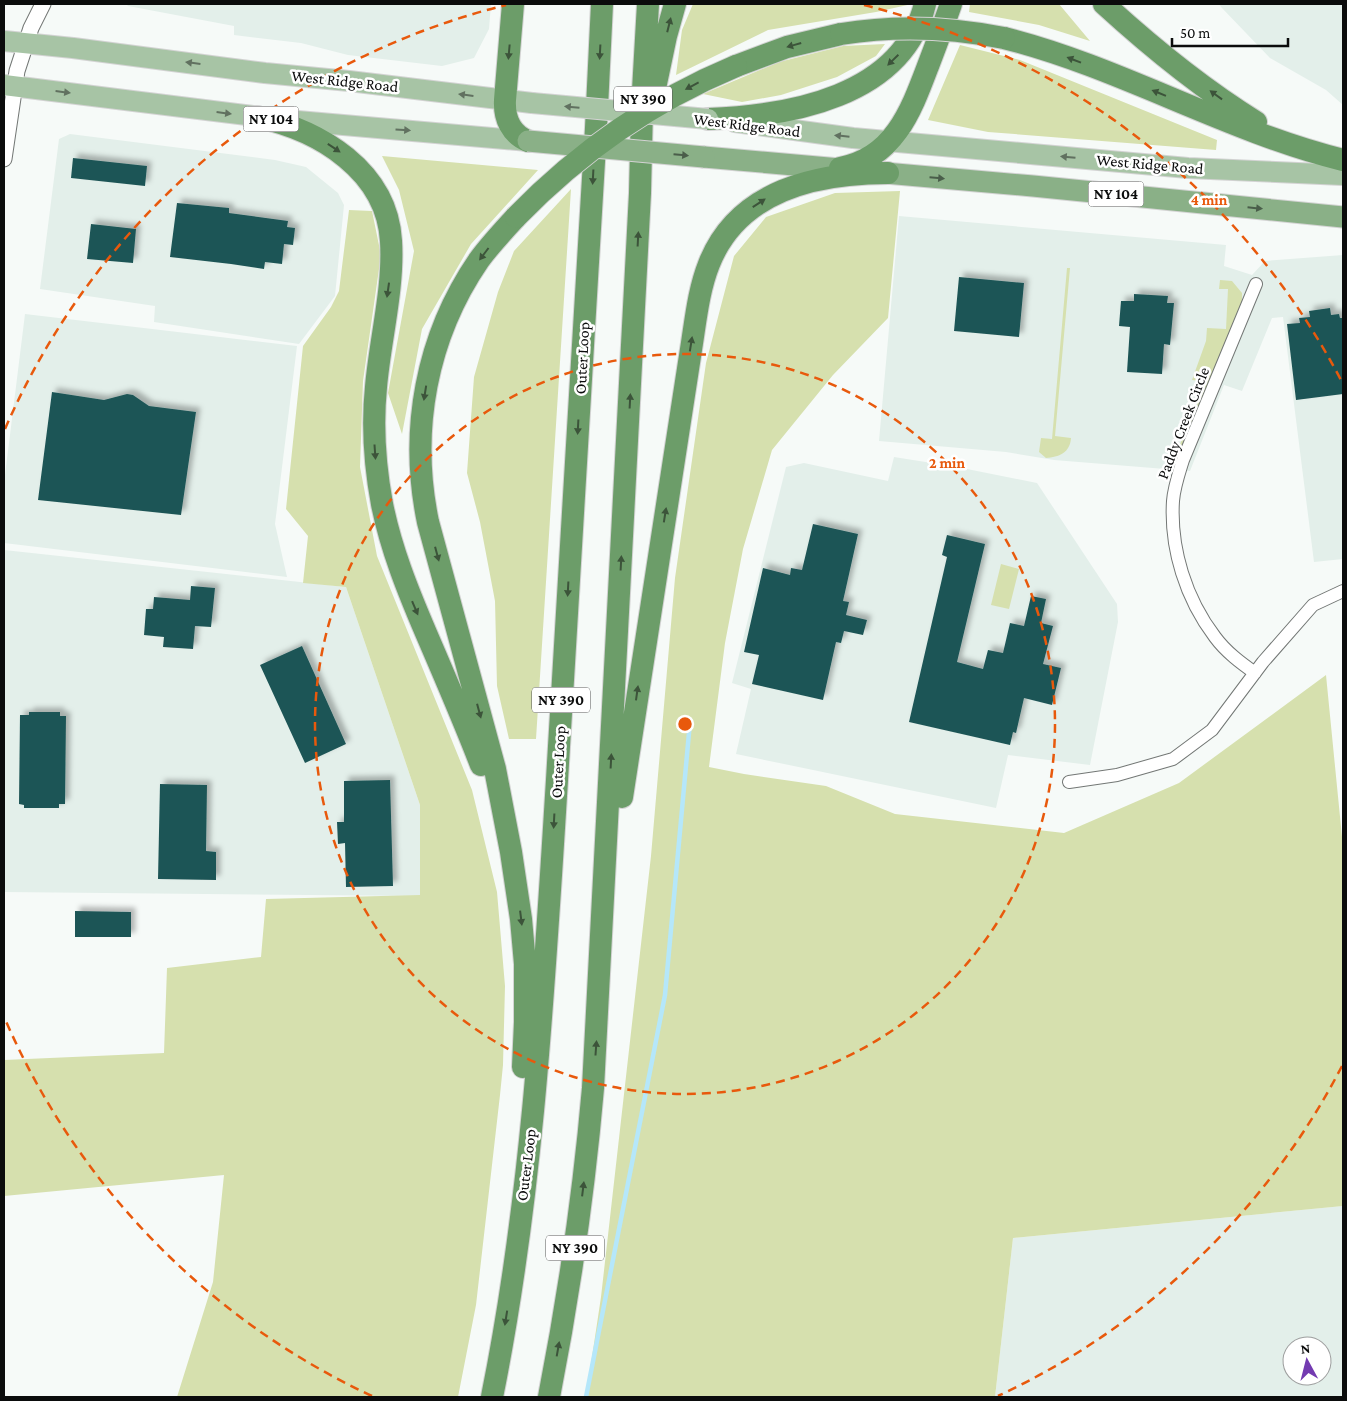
<svg xmlns="http://www.w3.org/2000/svg" width="1347" height="1401" viewBox="0 0 1347 1401" font-family="'Crimson Pro',serif">
  <defs>
    <filter id="shadow"><feDropShadow dx="4.5" dy="-4.5" stdDeviation="2.5" flood-color="#0004"/></filter>
  </defs>
  <rect width="100%" height="100%" fill="#f6faf8"/>
  <path fill="#e3efea" fill-rule="evenodd" d="M126,4H491L489,29L474,58L442,66L348,55L301,43L234,35V26L128,6Z
    M1219,4H1343V105L1326,90L1270,58L1221,7Z
    M70,134L275,160L306,167L338,193L344,205L335,296L299,344L154,322L155,306L40,289L59,139Z
    M899,216L1226,245L1224,266L1252,275L1265,261L1343,255V559L1314,562L1283,317L1272,318L1242,391L1224,385L1190,471L1054,460L1006,452L879,441Z
    M25,314L297,346L275,524L287,577L4,543V483Z
    M894,457L957,467L1037,483L1117,604L1118,622L1090,765L1008,755L996,808L736,754L751,689L732,683L786,467L804,463L888,481Z
    M4,550L346,587L420,805V896L4,892Z
    M1343,1206V1397H995L1013,1238ZM1292,1346H1322V1376H1292Z"/>
  <path fill="#d6e0ae" d="M693,4H912L876,12L768,30L676,75L682,30Z
    M970,4H1059L1090,41L1039,25L969,12Z
    M885,44L876,56L837,77L781,95L742,102L703,94L779,62L843,46Z
    M960,45L1020,60L1217,140L1216,150L988,132L928,120Z
    M382,156L538,170L471,244L422,329L402,434L388,393L414,251L399,190Z
    M571,189L536,739H509L497,686L495,601L480,522L467,473L474,377L498,292L514,251Z
    M900,191L888,318L833,375L772,450L743,549L725,643L709,767L744,774L826,786L895,814L1064,833L1179,783L1326,675L1343,847V1206L1013,1238L995,1397H586L601,1297L651,856L675,578L706,363L734,256L766,217L835,193Z
    M349,210L372,211L381,255L363,381L360,467L377,556L472,790L497,892L505,986L503,1065L500,1095L476,1305L458,1397H177L213,1282L224,1175L4,1196V1060L164,1053L167,968L261,957L266,899L420,895V805L346,587L303,583L308,536L286,509L303,346L331,307L339,291Z
    M1067,268H1070L1055,436L1071,438C1070,453 1059,457 1046,458L1039,452L1041,438L1052,439Z
    M1220,280L1232,281L1242,293V303L1174,466L1171,465L1207,382L1192,380L1206,341L1207,328L1226,329L1228,289H1219Z
    M1001,564L1019,569L1009,609L991,605Z"/>
  <g fill="none" stroke-linecap="round" stroke-linejoin="round">
    <path stroke="#b5e7fa" stroke-width="4.5" d="M586,1397L665,995L690,722"/>
  </g>
  <path fill="#1e5556" filter="url(#shadow)" d="M73,158L147,166L145,186L71,178Z
    M177,203L229,208V213L288,221L287,227L295,228L293,245L284,244L282,264L265,262L264,269L231,264L170,257Z
    M91,224L136,229L133,263L87,259Z
    M959,277L1024,283L1019,337L954,331Z
    M1134,294L1168,296L1167,303H1174L1170,345L1164,344L1162,374L1127,372L1130,327L1119,326L1121,301H1134Z
    M1330,308L1331,315L1339,314L1340,318H1343V394L1296,400L1287,324L1300,323L1299,318L1310,317L1309,311Z
    M52,392L104,400L127,394L133,395L149,406L196,412L181,515L38,500Z
    M813,524L858,534L843,601L849,602L846,615L867,620L863,635L844,631L841,643L836,642L823,700L752,684L759,655L744,652L763,568L790,575L791,568L802,570Z
    M947,535L985,544L957,662L983,669L988,650L1003,653L1010,623L1024,626L1031,596L1046,599L1041,623L1053,626L1043,664L1061,668L1052,705L1024,698L1016,733L1013,732L1010,745L909,722L947,557L942,555Z
    M191,586L215,588L211,627L195,626L193,649L163,647L164,637L144,635L146,609H153L154,597L190,600Z
    M302,646L346,744L305,763L260,665Z
    M29,712H60V716H66L65,804H59V808H24V805L19,804L20,715H29Z
    M390,780L393,886L346,887L345,843L338,844L337,822H344V781Z
    M160,784L207,785L206,851L216,852V880L158,879Z
    M75,911L131,912V937H75Z"/>
  <g fill="none" stroke-linecap="round" stroke-linejoin="round">
    <defs>
      <path id="minor" d="M1255,673C1241,663 1226,652 1215,637C1186,599 1170,549 1173,501C1174,487 1179,473 1183,460L1256,284
        M1069,782L1117,775L1173,759L1212,730L1263,662L1313,605L1343,591"/>
      <path id="tertiary" d="M4,159L17,71L31,28L43,4"/>
      <path id="primary" d="M4,41L73,48L265,73L349,81L532,103
        M4,85L286,120L528,141
        M735,122L853,138L1188,168L1343,175"/>
      <path id="trunk" d="M704,157L1033,186L1343,217"/>
      <path id="motorway" d="M513,4L505,100C504,118 511,134 528,141
        M1104,4C1151,47 1201,88 1256,122
        M1004,38C1120,67 1226,131 1343,160
        M736,66L787,47L841,34
        M654,93L666,36L675,4
        M257,117C320,130 387,171 391,241C394,288 380,340 376,387C372,426 375,466 382,504C391,549 408,591 426,633C445,677 464,721 481,765
        M708,119C789,116 902,97 925,4
        M840,168C894,158 911,111 928,66C936,45 944,24 951,4
        M516,217C503,231 490,245 479,260C426,337 409,431 428,522L495,769L511,852L521,919L525,964V1022L523,1067
        M622,797L692,343C696,317 699,289 709,264C738,190 817,173 888,173
        M492,1397C533,1194 544,986 557,780C570,563 583,346 596,128L602,4
        M549,1397C569,1295 584,1192 593,1088L640,193L642,108L648,4"/>
    </defs>
    <use href="#minor" stroke="#737775" stroke-width="14"/>
    <use href="#tertiary" stroke="#737775" stroke-width="17"/>
    <use href="#primary" stroke="#d3d3d3" stroke-width="22"/>
    <use href="#trunk" stroke="#d3d3d3" stroke-width="23"/>
    <use href="#motorway" stroke="#d3d3d3" stroke-width="24"/>
    <use href="#minor" stroke="#fff" stroke-width="12"/>
    <use href="#tertiary" stroke="#fff" stroke-width="15"/>
    <use href="#primary" stroke="#a7c4a5" stroke-width="20"/>
    <use href="#trunk" stroke="#8ab087" stroke-width="21"/>
    <use href="#motorway" stroke="#6c9d69" stroke-width="22"/>
    <defs>
      <path id="primary-bridge" d="M532,103L708,119"/>
      <path id="trunk-bridge" d="M528,141L704,157"/>
      <path id="motorway-bridge" d="M841,34C896,25 949,27 1004,38
        M516,217C579,152 652,101 736,66"/>
    </defs>
    <use href="#primary-bridge" stroke="#d3d3d3" stroke-width="22" stroke-linecap="butt"/>
    <use href="#trunk-bridge" stroke="#d3d3d3" stroke-width="23" stroke-linecap="butt"/>
    <use href="#motorway-bridge" stroke="#d3d3d3" stroke-width="24" stroke-linecap="butt"/>
    <use href="#primary-bridge" stroke="#a7c4a5" stroke-width="20"/>
    <use href="#trunk-bridge" stroke="#8ab087" stroke-width="21"/>
    <use href="#motorway-bridge" stroke="#6c9d69" stroke-width="22"/>
  </g>
  <defs><path id="oneway-solid" d="M-6-.8H1V-3.2L6.5 0L1 3.2V.8H-6Z" transform="scale(1.25)"/></defs>
  <g fill="#3c543a">
    <use href="#oneway-solid" transform="translate(669 25) rotate(-76)"/>
    <use href="#oneway-solid" transform="translate(794 45) rotate(164)"/>
    <use href="#oneway-solid" transform="translate(509 52) rotate(95)"/>
    <use href="#oneway-solid" transform="translate(600 52) rotate(93)"/>
    <use href="#oneway-solid" transform="translate(893 60) rotate(136)"/>
    <use href="#oneway-solid" transform="translate(1074 60) rotate(-159)"/>
    <use href="#oneway-solid" transform="translate(692 86) rotate(152)"/>
    <use href="#oneway-solid" transform="translate(1159 93) rotate(-158)"/>
    <use href="#oneway-solid" transform="translate(1216 95) rotate(-144)"/>
    <use href="#oneway-solid" transform="translate(334 148) rotate(34)"/>
    <use href="#oneway-solid" transform="translate(593 177) rotate(93)"/>
    <use href="#oneway-solid" transform="translate(759 203) rotate(-33)"/>
    <use href="#oneway-solid" transform="translate(638 239) rotate(-87)"/>
    <use href="#oneway-solid" transform="translate(484 254) rotate(127)"/>
    <use href="#oneway-solid" transform="translate(388 290) rotate(98)"/>
    <use href="#oneway-solid" transform="translate(691 344) rotate(-81)"/>
    <use href="#oneway-solid" transform="translate(425 393) rotate(99)"/>
    <use href="#oneway-solid" transform="translate(630 401) rotate(-87)"/>
    <use href="#oneway-solid" transform="translate(578 427) rotate(93)"/>
    <use href="#oneway-solid" transform="translate(375 452) rotate(86)"/>
    <use href="#oneway-solid" transform="translate(665 515) rotate(-81)"/>
    <use href="#oneway-solid" transform="translate(437 554) rotate(75)"/>
    <use href="#oneway-solid" transform="translate(621 563) rotate(-87)"/>
    <use href="#oneway-solid" transform="translate(568 589) rotate(93)"/>
    <use href="#oneway-solid" transform="translate(415 608) rotate(67)"/>
    <use href="#oneway-solid" transform="translate(637 693) rotate(-82)"/>
    <use href="#oneway-solid" transform="translate(479 711) rotate(75)"/>
    <use href="#oneway-solid" transform="translate(611 761) rotate(-87)"/>
    <use href="#oneway-solid" transform="translate(554 821) rotate(93)"/>
    <use href="#oneway-solid" transform="translate(521 918) rotate(83)"/>
    <use href="#oneway-solid" transform="translate(596 1048) rotate(-86)"/>
    <use href="#oneway-solid" transform="translate(583 1189) rotate(-83)"/>
    <use href="#oneway-solid" transform="translate(506 1318) rotate(99)"/>
    <use href="#oneway-solid" transform="translate(558 1349) rotate(-80)"/>
  </g>
  <g fill="#617160">
    <use href="#oneway-solid" transform="translate(193 63) rotate(-173)"/>
    <use href="#oneway-solid" transform="translate(63 92) rotate(7)"/>
    <use href="#oneway-solid" transform="translate(466 95) rotate(-173)"/>
    <use href="#oneway-solid" transform="translate(572 107) rotate(-175)"/>
    <use href="#oneway-solid" transform="translate(224 113) rotate(7)"/>
    <use href="#oneway-solid" transform="translate(403 130) rotate(4)"/>
    <use href="#oneway-solid" transform="translate(842 136) rotate(-174)"/>
    <use href="#oneway-solid" transform="translate(1068 157) rotate(-175)"/>
  </g>
  <g fill="#4a5e4a">
    <use href="#oneway-solid" transform="translate(681 155) rotate(5)"/>
    <use href="#oneway-solid" transform="translate(937 178) rotate(5)"/>
    <use href="#oneway-solid" transform="translate(1255 208) rotate(6)"/>
  </g>
  <g fill="none" stroke="#e8590c" stroke-width="2.5" stroke-dasharray="9 6">
    <circle cx="685" cy="724" r="370"/>
    <path d="M1342 1066A741 741 0 0 1 998 1396M372 1396A741 741 0 0 1 5 1019M5 429A741 741 0 0 1 506 5M864 5A741 741 0 0 1 1342 382"/>
  </g>
  <g text-anchor="middle" dominant-baseline="central" stroke-width="5" stroke-linejoin="round" paint-order="stroke">
    <g fill="#fff" stroke="#545555" stroke-width="1">
      <rect x="614" y="86.5" width="58" height="25" rx="4"/>
      <rect x="243.5" y="106.5" width="55" height="25" rx="4"/>
      <rect x="1088.5" y="181.5" width="55" height="25" rx="4"/>
      <rect x="532" y="687.5" width="58" height="25" rx="4"/>
      <rect x="546" y="1235.5" width="58" height="25" rx="4"/>
    </g>
    <g font-size="15" font-weight="bold" fill="#0b0c0c">
      <text x="643" y="99">NY 390</text>
      <text x="271" y="119">NY 104</text>
      <text x="1116" y="194">NY 104</text>
      <text x="561" y="700">NY 390</text>
      <text x="575" y="1248">NY 390</text>
    </g>
    <g font-size="16" fill="#0b0c0c" stroke="#fff">
      <text transform="translate(345 81) rotate(6)">West Ridge Road</text>
      <text transform="translate(747 125) rotate(7)">West Ridge Road</text>
      <text transform="translate(1150 164) rotate(5)">West Ridge Road</text>
      <text transform="translate(582 358) rotate(-87)">Outer Loop</text>
      <text transform="translate(1183 423) rotate(-69)">Paddy Creek Circle</text>
      <text transform="translate(558 762) rotate(-87)">Outer Loop</text>
      <text transform="translate(526 1165) rotate(-83)">Outer Loop</text>
    </g>
  </g>
  <circle cx="685" cy="724" r="8" fill="#e8590c" stroke="#fff" stroke-width="2.5"/>
  <g font-size="15" text-anchor="middle" font-weight="bold" fill="#e8590c" stroke="#fff" stroke-width="5" stroke-linejoin="round" paint-order="stroke">
    <text x="1209" y="205">4 min</text>
    <text x="947" y="468">2 min</text>
  </g>
  <rect width="1347" height="1401" fill="none" stroke="#0b0c0c" stroke-width="10"/>
  <g transform="translate(1307 1361) rotate(353)"><circle r="24" fill="#ffffff" stroke="#9d9e9e"/>
  <path d="M0-4L9 19L0 12L-9 19Z" fill="#733bb1"/>
  <text y="-8" font-size="14" font-weight="bold" text-anchor="middle" fill="#0b0c0c">N</text>
  </g>
  <path d="M1172 38v8h116v-8" fill="none" stroke="#0b0c0c" stroke-width="2.5"/>
  <text x="1180" y="38" font-size="15" fill="#0b0c0c" stroke="#ffffff" stroke-width="4" paint-order="stroke">50 m</text>
</svg>
